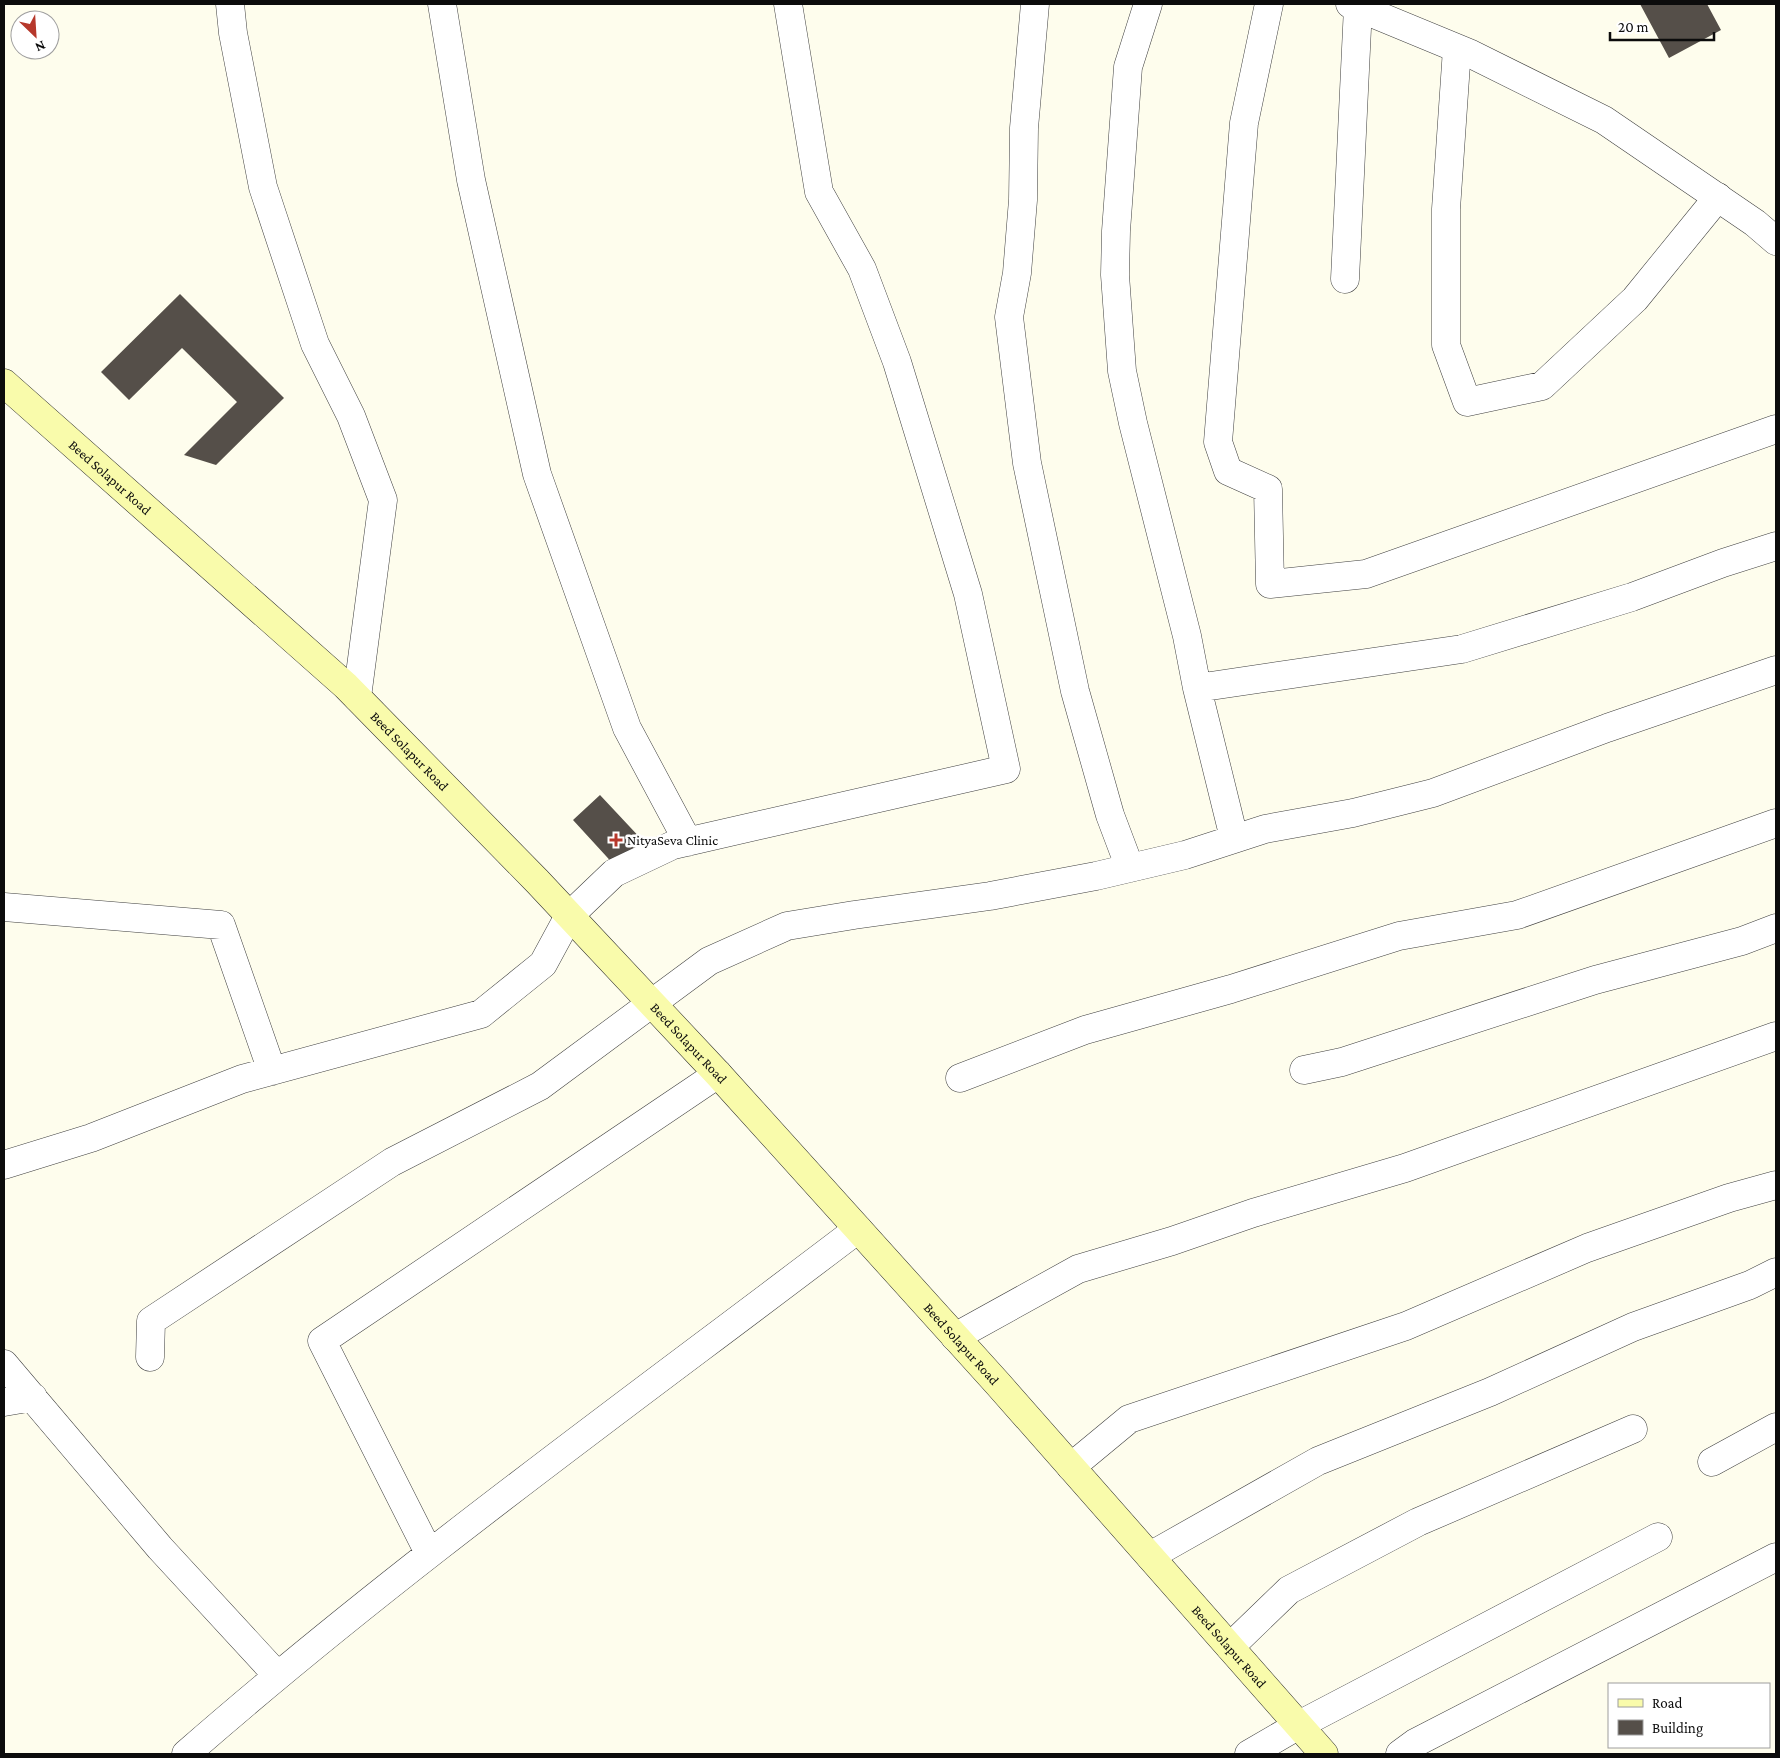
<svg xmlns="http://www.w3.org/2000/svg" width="1780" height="1758" viewBox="0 0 1780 1758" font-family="'Crimson Pro',serif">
  <rect width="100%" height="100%" fill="#fefded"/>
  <path fill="#554f49" d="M1640,4H1707L1721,30L1669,58Z
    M180,294L284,398L216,465L184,455L237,402L182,348L129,400L101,372Z
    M600,795L644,842L617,868L573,820Z"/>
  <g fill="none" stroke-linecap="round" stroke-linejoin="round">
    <defs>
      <path id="minor" d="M230,4L233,33L263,187L315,344L351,416L383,500L357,697
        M442,4L471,180L537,474L627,728L688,842
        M1035,4L1024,128L1023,200L1017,273L1009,317L1027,463L1075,691L1110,815L1130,868
        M1148,4L1128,67L1116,231L1115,275L1122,371L1133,423L1187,636L1197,688L1234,838
        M1269,4L1244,123L1218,442L1228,471L1268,489L1270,584L1366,574L1776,429
        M1457,49L1446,209V345L1467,402L1542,386L1635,299L1718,197
        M1345,279L1358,7
        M1197,688L1462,649L1632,597L1723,563L1776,546
        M4,907L221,925L272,1071
        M1304,1070L1342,1062L1595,980L1742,941L1776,928
        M960,1078L1085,1030L1231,989L1399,936L1517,915L1776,823
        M4,1165L91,1138L242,1079L481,1014L543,964L569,916L614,873L673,845L1006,769L968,594L897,362L862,269L819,192L788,4
        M955,1337L1078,1269L1172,1241L1253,1213L1405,1168L1776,1036
        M150,1357L151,1321L392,1162L540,1086L709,961L787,926L854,915L990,896L1096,876L1185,855L1265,829L1353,813L1433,793L1607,728L1776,670
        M4,1364L160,1548L277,1675
        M4,1402L33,1397
        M1712,1462L1776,1427
        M1071,1467L1129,1419L1406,1326L1587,1248L1729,1198L1776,1185
        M429,1553L322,1341L718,1074
        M1150,1556L1318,1461L1490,1392L1633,1327L1750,1285L1776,1272
        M1230,1647L1289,1590L1418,1522L1633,1429
        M186,1754C400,1567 632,1401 858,1229
        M1249,1754L1299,1725L1658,1537
        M1400,1754L1415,1743L1776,1557"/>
      <path id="tertiary" d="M1350,4L1471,54L1604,120L1755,223L1776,241"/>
      <g id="secondary">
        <path id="s1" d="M4,383L346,686L537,881L718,1074L998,1384L1324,1754"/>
      </g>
    </defs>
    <use href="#minor" stroke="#3f3f3f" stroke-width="29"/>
    <use href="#tertiary" stroke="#3f3f3f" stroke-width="29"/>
    <use href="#secondary" stroke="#2e2e2e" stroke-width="29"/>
    <use href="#minor" stroke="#fff" stroke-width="28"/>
    <use href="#tertiary" stroke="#fff" stroke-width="28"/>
    <use href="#secondary" stroke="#f9fbab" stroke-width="28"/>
  </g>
  <path fill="#b6382b" stroke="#fff" stroke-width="2" d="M613.5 832.5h5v5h5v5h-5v5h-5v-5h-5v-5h5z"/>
  <g text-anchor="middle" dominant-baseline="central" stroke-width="5" stroke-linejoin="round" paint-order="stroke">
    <g font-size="14" fill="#0c0c0c" stroke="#fff">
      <text stroke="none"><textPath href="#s1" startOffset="142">Beed Solapur Road</textPath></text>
      <text stroke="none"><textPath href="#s1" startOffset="548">Beed Solapur Road</textPath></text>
      <text stroke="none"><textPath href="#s1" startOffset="952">Beed Solapur Road</textPath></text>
      <text stroke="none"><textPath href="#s1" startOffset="1358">Beed Solapur Road</textPath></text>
      <text stroke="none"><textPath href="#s1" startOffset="1762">Beed Solapur Road</textPath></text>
    </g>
    <g font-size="14" fill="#0c0c0c" stroke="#fff" text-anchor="start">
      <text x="627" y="840">NityaSeva Clinic</text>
    </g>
  </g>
  <rect width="1780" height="1758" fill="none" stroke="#0c0c0c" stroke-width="10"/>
  <rect x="1608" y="1683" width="162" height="65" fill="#ffffff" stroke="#9e9e9e"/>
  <rect x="1618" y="1699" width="25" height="8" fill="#f9fbab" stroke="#9e9e9e"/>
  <text x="1652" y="1708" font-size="15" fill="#0c0c0c">Road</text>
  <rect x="1618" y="1720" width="25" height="15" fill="#554f49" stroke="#9e9e9e"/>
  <text x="1652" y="1733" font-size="15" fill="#0c0c0c">Building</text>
  <g transform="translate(35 35) rotate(155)"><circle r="24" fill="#ffffff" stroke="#9e9e9e"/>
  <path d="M0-4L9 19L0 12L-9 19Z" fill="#b6382b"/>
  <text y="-8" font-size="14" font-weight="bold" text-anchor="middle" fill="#0c0c0c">N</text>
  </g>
  <path d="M1610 32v8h104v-8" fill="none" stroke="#0c0c0c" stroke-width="2.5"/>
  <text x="1618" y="32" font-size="15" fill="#0c0c0c" stroke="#ffffff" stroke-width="4" paint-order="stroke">20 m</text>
</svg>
